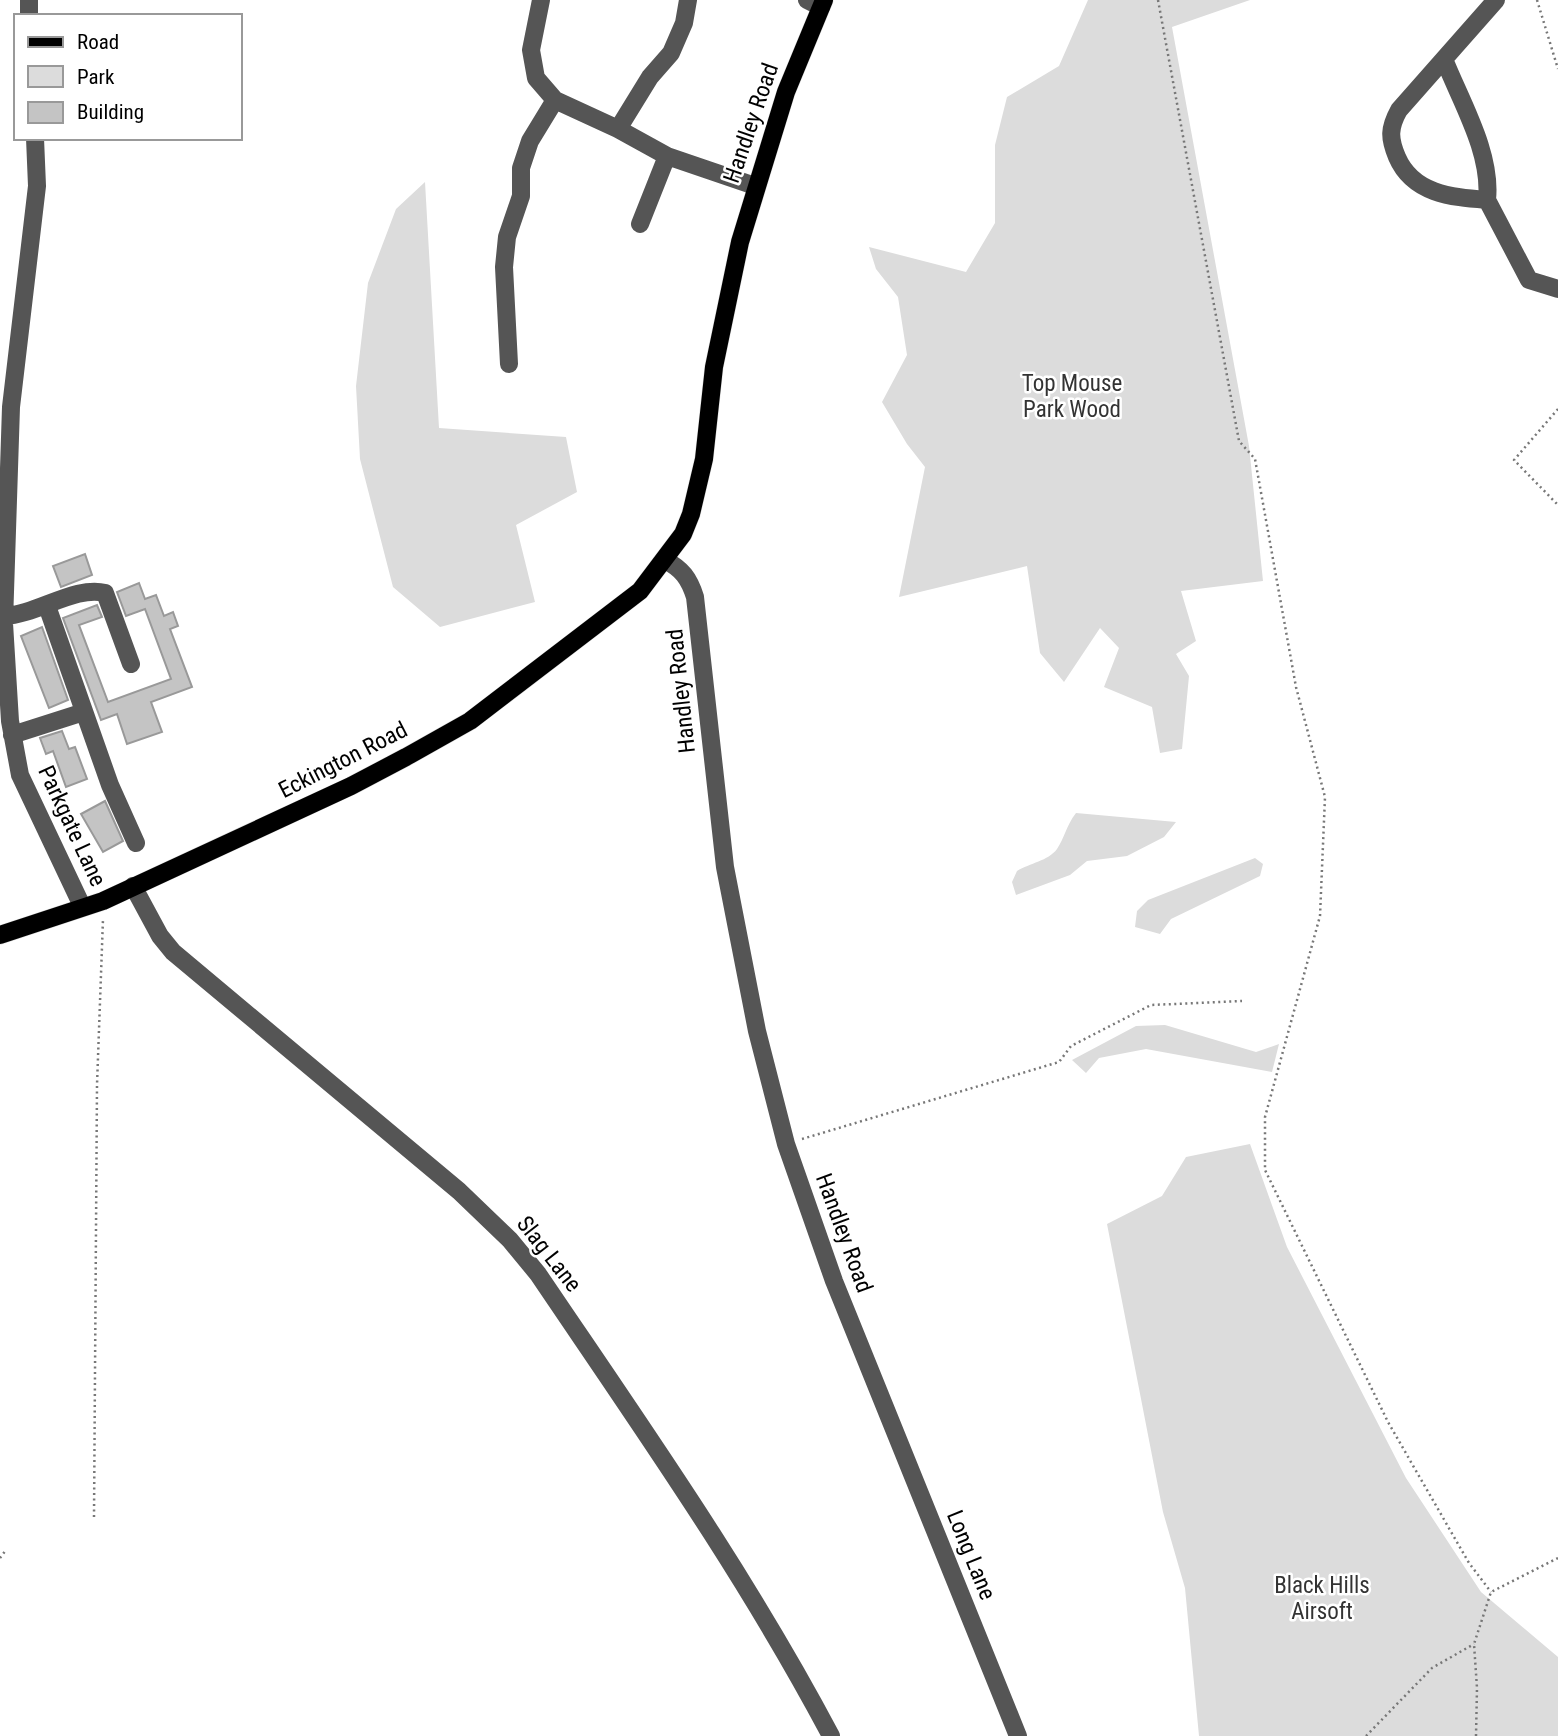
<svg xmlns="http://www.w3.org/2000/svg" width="1558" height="1736" viewBox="0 0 1558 1736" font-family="'Roboto Condensed',sans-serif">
  <rect width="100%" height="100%" fill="#fff"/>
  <path fill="#dcdcdc" d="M1088,0H1250L1172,27L1249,446L1263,581L1181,591L1196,641L1176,654L1189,676L1182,749L1160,753L1152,707L1104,687L1119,648L1100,628L1064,682L1040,653L1027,566L899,597L925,467L907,444L882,402L907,355L898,297L876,269L869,247L966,272L995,223V145L1007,97L1059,66Z
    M425,182L439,428L566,437L577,492L516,525L535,602L440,627L393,587L360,459L356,386L368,283L396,209Z
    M1076,813L1176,822L1164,837L1127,856L1087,861L1070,875L1016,895L1012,882L1017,871C1030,863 1048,861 1057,849C1064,839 1066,826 1076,813Z
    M1255,858L1263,864L1260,876L1171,919L1160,934L1135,927L1137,911L1148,900Z
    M1165,1025L1256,1052L1279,1044L1272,1072L1146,1049L1099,1058L1086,1073L1072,1060L1136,1026Z
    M1250,1144L1287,1247L1406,1478L1481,1592L1558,1657V1736H1199L1185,1588L1163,1512L1107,1224L1162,1196L1186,1157Z"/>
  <path fill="#c4c4c4" stroke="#999" stroke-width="2" d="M85,554L92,575L61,587L53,566Z
    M139,583L145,599L156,595L164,616L173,612L178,626L170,629L192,687L151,702L162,732L127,744L117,714L101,720L63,618L97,605L102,617L79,625L108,702L171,679L145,609L126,616L117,592Z
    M42,627L68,700L49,708L21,636Z
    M62,731L69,749L75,747L87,779L66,787L53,751L46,754L40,738Z
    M105,801L123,841L103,852L81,814Z"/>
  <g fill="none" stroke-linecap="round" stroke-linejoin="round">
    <defs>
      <path id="major" d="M0,935L103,901L351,786L406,757L470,721L640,591L683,534L691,514L704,459L714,367L740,242L786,92L824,0"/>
    </defs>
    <use href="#major" stroke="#dbdbdb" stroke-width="19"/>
    <path stroke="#777" stroke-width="2.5" stroke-dasharray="2 3.5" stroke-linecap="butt" d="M1158,0L1239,441L1255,459L1296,687L1325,797L1320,916L1265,1117V1170L1388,1422L1469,1563L1491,1592
      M1537,0L1558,69
      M1558,409L1514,460L1558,505
      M802,1139L1059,1062L1071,1046L1151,1005L1242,1001
      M94,1517L97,1085L103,919
      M0,1558L6,1550
      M1366,1736L1432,1668L1474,1644
      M1476,1736L1477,1688L1474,1644L1491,1592L1558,1558"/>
    <path stroke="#555" stroke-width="18" d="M29,0V16
      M541,0L531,50L536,78L555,100L618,129L667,156L755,186
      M807,0L821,7
      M1496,0L1399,110C1389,128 1389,138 1397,157C1413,194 1451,197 1487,200L1529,280L1558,289
      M1444,59C1461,102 1492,153 1487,200
      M618,129L650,77L671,53L684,23L688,0
      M35,138L37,186L11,407L4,623L10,721L20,775L82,906
      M640,224L667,156
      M509,364L504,267L507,237L521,196V168L530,141L555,100
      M665,560C682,569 689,578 695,597L725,867L757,1031L786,1144L834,1281L1018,1736
      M47,606L110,785L136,843
      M4,616C36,615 76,585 105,593L131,664
      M12,735L84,712
      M133,886L160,936L173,952L459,1191L510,1240L538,1274C640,1425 746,1575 831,1736"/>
    <use href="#major" stroke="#000" stroke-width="18"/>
  </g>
  <g text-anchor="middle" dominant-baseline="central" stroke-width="5" stroke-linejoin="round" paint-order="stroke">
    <g font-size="23" fill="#000" stroke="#fff">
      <text transform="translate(751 123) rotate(-71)">Handley Road</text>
      <text transform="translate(681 691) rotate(-96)">Handley Road</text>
      <text transform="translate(343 760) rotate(-27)">Eckington Road</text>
      <text transform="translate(72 826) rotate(65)">Parkgate Lane</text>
      <text transform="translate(844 1233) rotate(70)">Handley Road</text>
      <text transform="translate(549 1254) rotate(52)">Slag Lane</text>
      <text transform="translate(971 1555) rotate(68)">Long Lane</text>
    </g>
    <g font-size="23" fill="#333" stroke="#fff">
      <text x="1072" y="383">Top Mouse<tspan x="1072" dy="26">Park Wood</tspan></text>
      <text x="1322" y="1585">Black Hills<tspan x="1322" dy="26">Airsoft</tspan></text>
    </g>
  </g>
  <rect x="14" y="14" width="228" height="126" fill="#ffffff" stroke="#999999" stroke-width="2"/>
  <rect x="28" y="37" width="35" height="10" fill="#000000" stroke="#999999" stroke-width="2"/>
  <text x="77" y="49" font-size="21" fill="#000000">Road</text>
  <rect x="28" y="66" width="35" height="21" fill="#dcdcdc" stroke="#999999" stroke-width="2"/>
  <text x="77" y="84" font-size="21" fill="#000000">Park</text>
  <rect x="28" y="102" width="35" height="21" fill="#c4c4c4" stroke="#999999" stroke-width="2"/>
  <text x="77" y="119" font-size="21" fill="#000000">Building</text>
</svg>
